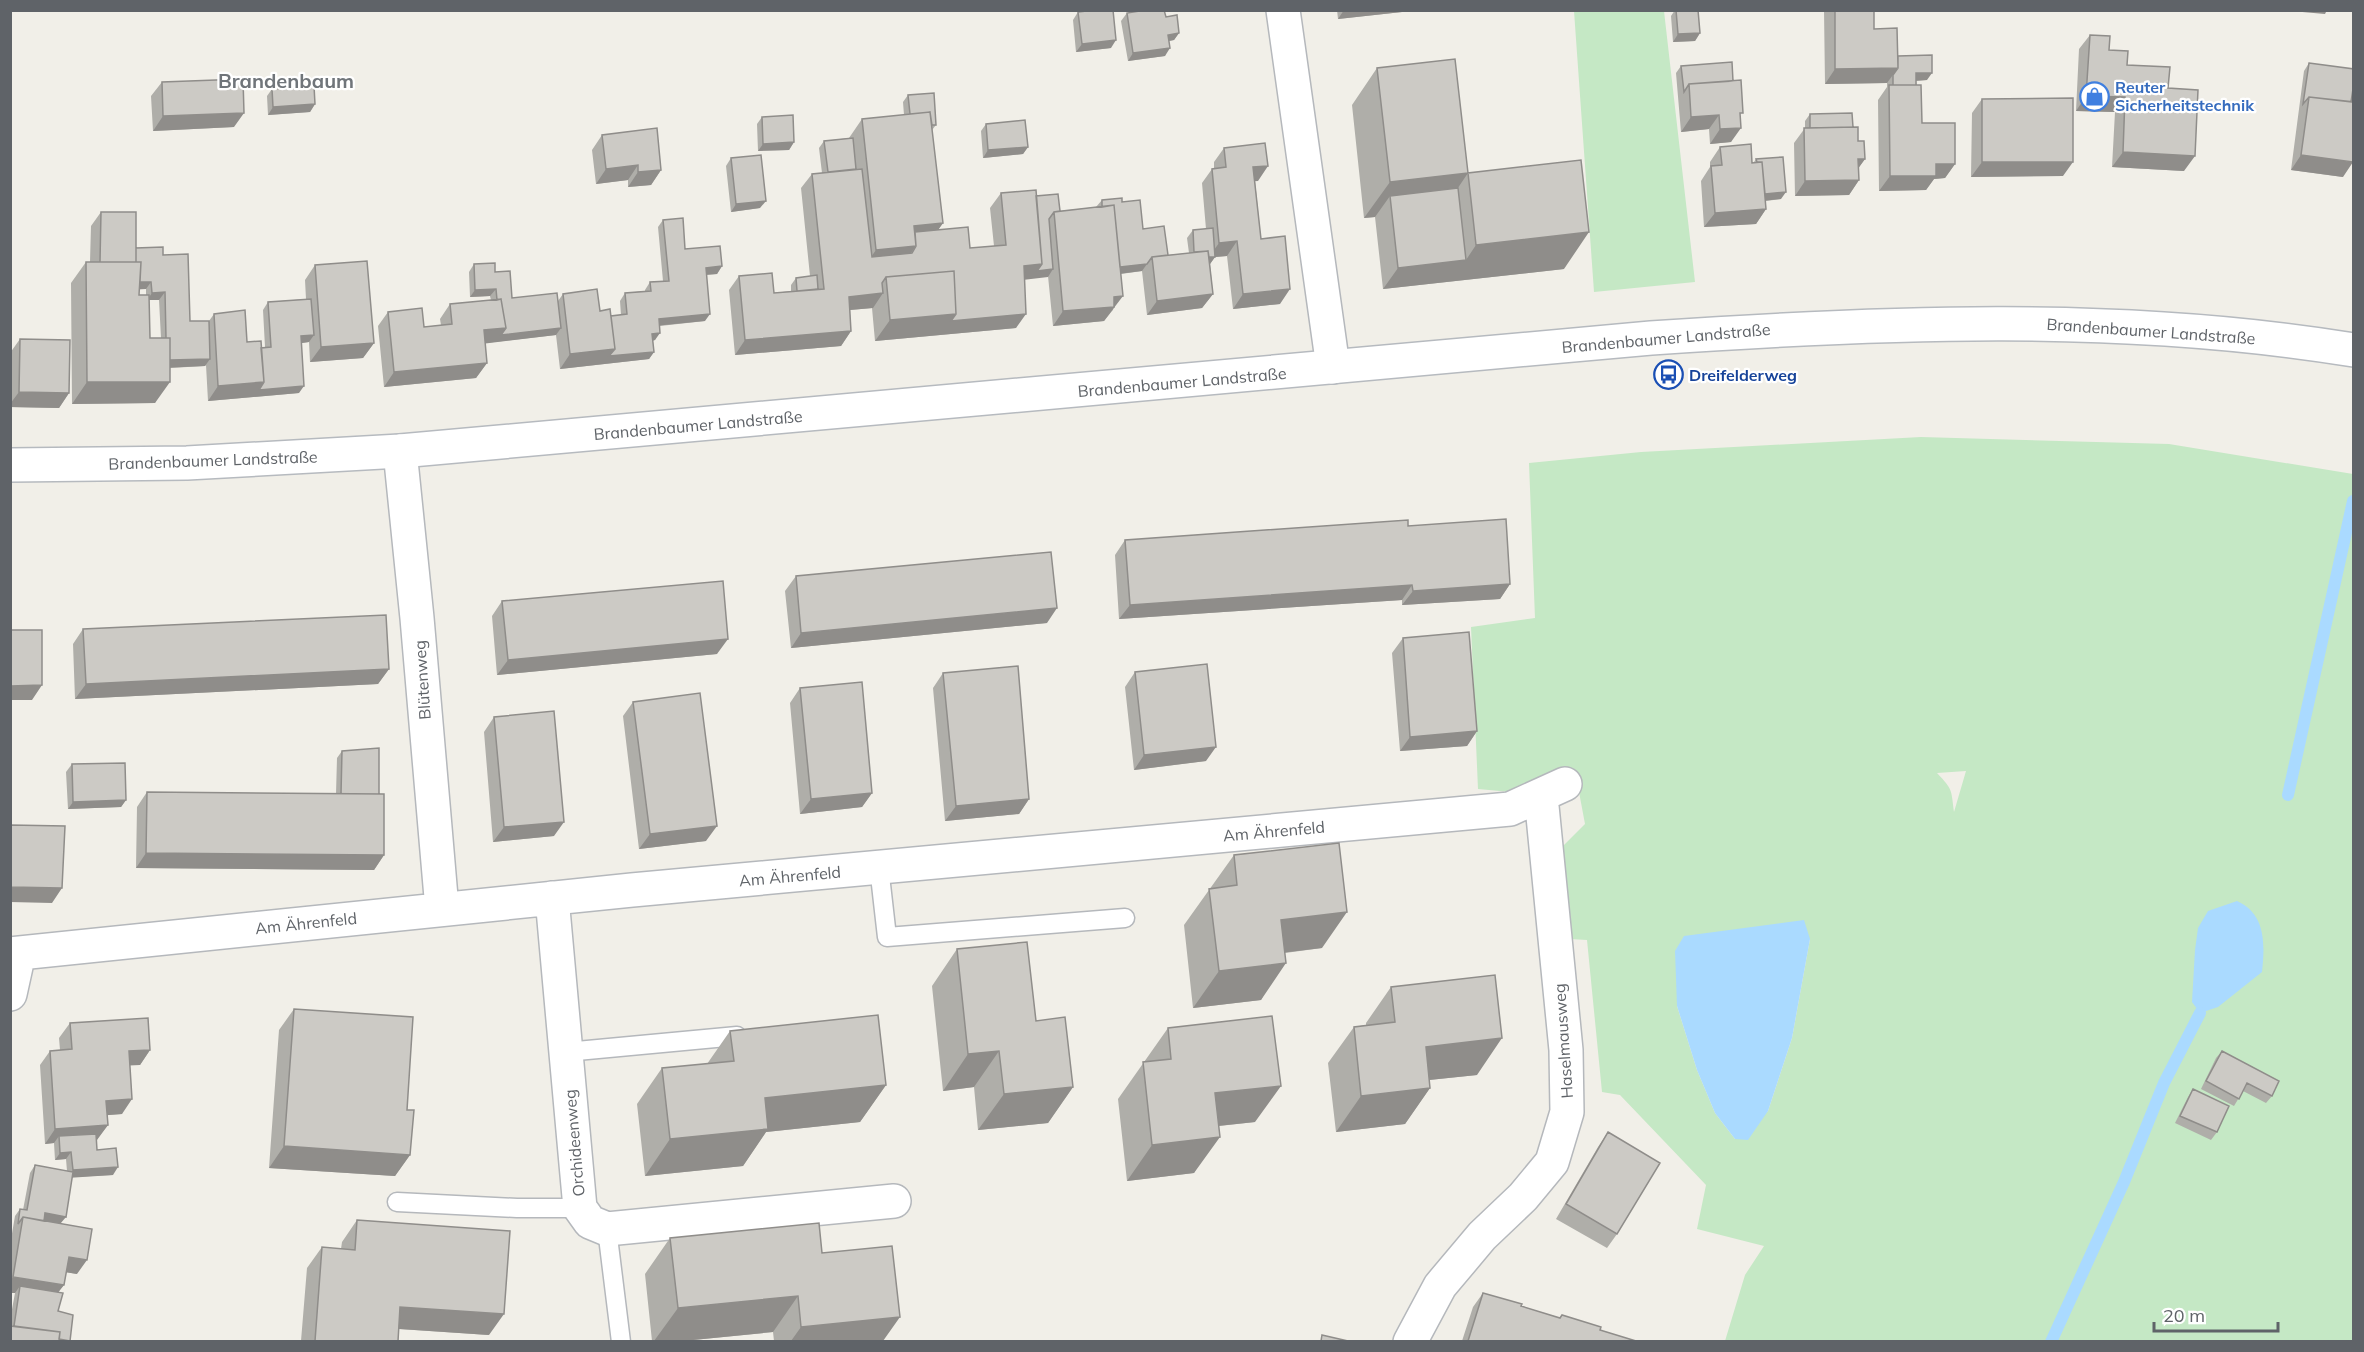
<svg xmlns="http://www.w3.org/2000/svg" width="2364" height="1352" viewBox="0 0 2364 1352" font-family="Mulish,sans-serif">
  <rect width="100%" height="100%" fill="#f1efe8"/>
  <path fill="#c5e8c5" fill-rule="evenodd" d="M1574,11H1664L1695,282L1594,292Z
    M1921,437L2169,444L2353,474V1341H1725L1745,1275L1764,1246L1697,1229L1706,1185L1620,1095L1602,1092L1587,940L1570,939L1562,847L1585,824L1579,792H1511L1478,789L1471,627L1535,618L1529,463L1641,452ZM1966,771L1954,812C1951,789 1953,790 1937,773ZM1810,939L1792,1038L1768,1111L1735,1139L1715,1113L1697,1070L1677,1006Z"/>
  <path fill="#aadaff" d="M2237,901C2266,914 2265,944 2262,972L2218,1007L2200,1013L2192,1002L2195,950L2198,928L2208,911Z
    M1804,920L1810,939L1792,1038L1768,1111L1748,1140L1735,1139L1715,1113L1697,1070L1677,1006L1675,951L1684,936Z"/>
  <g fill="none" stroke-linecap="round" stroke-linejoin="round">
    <path stroke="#aadaff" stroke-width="12" d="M2288,795L2353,501
      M2051,1342L2124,1182L2164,1083L2200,1013"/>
    <defs>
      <path id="service" d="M879,867L887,937L1125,918
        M566,1052L737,1036
        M397,1202L517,1208H580
        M607,1229L621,1342"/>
      <path id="minor" d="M1283,10L1333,367
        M400,451L417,618L442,909
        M552,898L580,1208L590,1222L607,1229L894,1201
        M10,954L632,890L1510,809L1565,784
        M10,994L19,953
        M1410,1342L1440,1286L1482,1236L1523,1197L1552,1162L1567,1112L1566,1050L1541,796"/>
      <path id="secondary" d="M10,465L187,463L400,451L1651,338C1885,322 2121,312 2354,350"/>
    </defs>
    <use href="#service" stroke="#b5b8bc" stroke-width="21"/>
    <use href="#minor" stroke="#b5b8bc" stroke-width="36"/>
    <use href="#secondary" stroke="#b6babf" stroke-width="36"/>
    <use href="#service" stroke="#fff" stroke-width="18"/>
    <use href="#minor" stroke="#fff" stroke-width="33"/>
    <use href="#secondary" stroke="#fff" stroke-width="33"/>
  </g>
  <path fill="#afaea9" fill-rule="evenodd" d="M1337,10H1403L1402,12L1338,19Z
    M1675,10H1698L1700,33L1695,41L1673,42L1671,16Z
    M1824,10H1874V29L1898,56L1927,80L1916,81L1922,123L1955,164L1945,178L1934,179L1926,190L1879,191L1878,100L1887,87V83L1825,84Z
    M1078,12L1111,48L1076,52L1073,20Z
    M1127,13L1179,33L1174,40L1169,41L1165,56L1128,61L1121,21Z
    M2090,35L2127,65L2168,88L2184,171L2112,167L2115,112L2076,111L2079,49Z
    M2309,63L2343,177L2291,170L2304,71Z
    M1681,66L1733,81L1740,118L1731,142L1710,144L1709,129L1681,132L1676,73Z
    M1377,68L1468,173L1564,269L1383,289L1375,217L1364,218L1352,105Z
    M162,82L234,127L153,131L151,96Z
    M272,89L315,104L310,112L268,115L267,96Z
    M908,95L936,125L932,130L943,223L938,230L970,248L994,246L990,208L1001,193L1036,196L1060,211L1096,207L1102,200L1122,202L1143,229L1168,255L1189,253L1187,238L1193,230L1206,229L1202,183L1212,169H1214V162L1224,148L1258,181H1255L1261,239L1280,304L1233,309L1227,256L1215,257L1210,264L1213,294L1202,308L1147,315L1142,271L1121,274L1113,310L1112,311L1104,321L1053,326L1048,276L1025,279L1016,328L875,341L872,308L850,310L851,331L841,346L735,355L729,290L739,276L774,293L791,291V285L796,278L810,276L801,188L812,174L822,173L819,148L824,141L849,138L862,119L904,115L903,102Z
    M1982,99L2063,176L1971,177L1972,113Z
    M1810,114L1853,127L1865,159L1858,168L1859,180L1849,195L1795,196L1794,143L1805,128V121Z
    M762,117L794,142L789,150L758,151L757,124Z
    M986,124L1028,147L1023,154L983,158L981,131Z
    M602,135L661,170L651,185L628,187V180L596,184L592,150Z
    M1720,147L1752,163L1754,162L1756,159L1781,199L1765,201L1766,209L1756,224L1704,227L1701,181L1710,167V162Z
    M731,158L760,208L731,212L726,166Z
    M101,212L136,248L163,255L190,321H209L214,314L247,342L261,348L265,347L263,310L268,302L306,299L305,280L315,265L374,343L363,358L310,362L309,342L301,343L299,393L208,401L206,365L205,366L170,368L155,403L72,404L71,283L86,262H90L91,226ZM139,289H146V295H139ZM149,300H159L161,338H150Z
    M663,220L685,249L722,266L717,274L707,275L705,321L660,326L655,340L653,341L654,352L649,359L560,369L556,335L485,343L487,363L476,378L384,387L378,326L388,312L424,327L441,325L440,319L450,304L491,300L490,296L470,297L469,272L474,264L495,272L512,298L558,301L563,294L611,316L621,315L620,301L625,293L645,291V290L650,282L663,281L658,227Z
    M20,339L69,393L59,408L10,407V353Z
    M1408,526L1510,584L1500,599L1402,605V600L1119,619L1115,555L1125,540Z
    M796,576L1047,623L791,648L785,591Z
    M502,601L717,654L497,675L492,616Z
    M83,629L389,669L378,684L75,699L73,644Z
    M1403,638L1477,731L1467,746L1400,751L1392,653Z
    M1135,672L1206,761L1134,770L1125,687Z
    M943,673L1029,799L1019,814L945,821L933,688Z
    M800,688L872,793L862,807L800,814L790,703Z
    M633,702L706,841L639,849L623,716Z
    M494,717L554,836L493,842L484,732Z
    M342,751L379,794L384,855L374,870L136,868L137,807L147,792L336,794L337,758Z
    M72,764L126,800L121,807L68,809L66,772Z
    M1234,855L1322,948L1285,953L1261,1000L1193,1008L1184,925Z
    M957,949L1036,1021L1073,1087L1048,1123L978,1130L974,1087L943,1091L932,986Z
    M1391,987L1477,1075L1429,1080L1430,1088L1405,1124L1336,1132L1328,1063L1354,1027L1366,1025V1023Z
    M294,1009L407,1110L410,1155L395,1176L269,1168L279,1030Z
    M70,1023L150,1050L140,1065H130L122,1114L107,1115L108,1125L96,1140L97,1150L113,1175L72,1177L61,1223L77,1274L66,1272L64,1285L58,1292L10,1341V1320L15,1293H10V1245L15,1216L20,1209L23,1210L30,1173L35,1165L67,1171L66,1159L55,1160L54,1143L45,1144L40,1065L50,1051L60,1050L59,1038Z
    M1168,1028L1255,1122L1219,1126L1194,1173L1127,1181L1118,1099Z
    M730,1031L886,1085L860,1122L766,1132L743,1166L645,1176L637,1104L662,1068L707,1064Z
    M2222,1051L2272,1096L2266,1103L2243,1091L2234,1106L2201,1089L2216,1058Z
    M2193,1089L2217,1132L2211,1140L2175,1123L2188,1097Z
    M1608,1132L1617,1234L1607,1248L1556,1219L1598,1147Z
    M357,1220L489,1335L399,1329L398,1341H301L307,1268L322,1247L341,1249L342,1242Z
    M670,1238L822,1253L883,1341H774L773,1332L683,1341H652L645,1274Z
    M1483,1293L1521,1306L1636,1341H1462L1473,1307Z"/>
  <path fill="#8f8d8a" d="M1344,10H1403L1402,12L1338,19Z
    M2292,10H2327L2325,14L2291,11Z
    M1179,33L1174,40L1163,42L1168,35Z
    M1700,33L1695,41L1673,42L1678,34Z
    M1116,40L1111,48L1076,52L1082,44Z
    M1170,48L1165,56L1128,61L1133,53Z
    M1898,68L1887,83L1825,84L1835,69Z
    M1916,73H1932L1927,80L1911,81Z
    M2086,96L2125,97L2115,112L2076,111Z
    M315,104L310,112L268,115L273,107Z
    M244,113L234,127L153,131L163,116Z
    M1719,115L1709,129L1681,132L1691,117Z
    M1741,128L1731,142L1710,144L1720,129Z
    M794,142L789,150L758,151L763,144Z
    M1028,147L1023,154L983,158L988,150Z
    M2123,152L2195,156L2184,171L2112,167Z
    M2301,155L2353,162L2343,177L2291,170Z
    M1858,159H1865L1855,173Z
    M1982,162H2073L2063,176L1971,177Z
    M1936,164H1955L1945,178L1934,179L1926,190L1879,191L1890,176Z
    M638,165L628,180L596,184L606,169Z
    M1268,166L1258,181L1243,182L1253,167Z
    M661,170L651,185L628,187L638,172Z
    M1468,173L1443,210L1390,196L1375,217L1364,218L1390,182Z
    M1859,180L1849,195L1795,196L1805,181Z
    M1786,192L1781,199L1754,202L1759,194Z
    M766,201L760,208L731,212L736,204Z
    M1766,209L1756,224L1704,227L1715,213Z
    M943,223L928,244L911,246L914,226Z
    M1589,232L1564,269L1383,289L1398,268L1466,260L1476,245Z
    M1237,241L1227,256L1215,257L1210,264L1190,266L1209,257L1219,243Z
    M916,246L901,267L861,271L876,250Z
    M1042,264L1053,269L1048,277L1014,281L1024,266Z
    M1147,264L1142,271L1110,275L1115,267Z
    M722,266L717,274L701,275L706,268Z
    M131,282H151L146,289L126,290Z
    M496,289L490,296L470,297L475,290Z
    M1290,289L1280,304L1233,309L1243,294Z
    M165,292L159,300H147L152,293Z
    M883,293L873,308L838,311L849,297Z
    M1213,294L1202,308L1147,315L1157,301Z
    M1123,296L1104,321L1053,326L1063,311L1114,297Z
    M710,314L705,321L654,326L659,319Z
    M956,314H1026L1016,328L875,341L890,320Z
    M506,328H561L556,335L473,345L484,330Z
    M851,331L841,346L735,355L745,340Z
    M660,333L655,340L647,341L652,334Z
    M314,335L309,342L295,344L301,336Z
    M374,343L363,358L310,362L321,347Z
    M615,349L654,352L649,359L560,369L570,354Z
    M210,359L205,366L162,368L167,360Z
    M487,363L476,378L384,387L394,372Z
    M87,382H170L155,403L72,404Z
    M264,382L304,386L299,393L208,401L218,386Z
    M19,392L69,393L59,408L10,407V404Z
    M1510,584L1500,599L1402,605L1413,591Z
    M1412,585L1402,600L1119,619L1130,605Z
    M1057,608L1047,623L791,648L801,633Z
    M728,639L717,654L497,675L508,660Z
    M389,669L378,684L75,699L86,684Z
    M42,685L32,700H10V686Z
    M1477,731L1467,746L1400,751L1410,737Z
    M1216,747L1206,761L1134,770L1144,755Z
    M872,793L862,807L800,814L811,799Z
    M1029,799L1019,814L945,821L956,806Z
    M126,800L121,807L68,809L73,802Z
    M564,822L554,836L493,842L504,827Z
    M717,826L706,841L639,849L650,834Z
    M146,853L384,855L374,870L136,868Z
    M10,887L62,888L52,903L10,902Z
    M1347,912L1322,948L1256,956L1281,920Z
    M1286,963L1261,1000L1193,1008L1219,971Z
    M1502,1038L1477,1075L1400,1083L1426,1047Z
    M150,1050L140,1065L118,1066L129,1051Z
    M999,1051L974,1087L943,1091L968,1054Z
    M886,1085L860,1122L766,1132L743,1166L645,1176L670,1139L765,1098Z
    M1281,1086L1255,1122L1189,1129L1215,1093Z
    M1073,1087L1048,1123L978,1130L1004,1094Z
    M1430,1088L1405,1124L1336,1132L1361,1096Z
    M132,1099L122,1114L96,1116L106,1101Z
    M108,1125L97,1140L59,1143V1136L54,1143L45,1144L55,1129Z
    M1220,1137L1194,1173L1127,1181L1152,1145Z
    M284,1146L410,1155L395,1176L269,1168Z
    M71,1152L66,1159L55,1160L60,1153Z
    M118,1167L113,1175L67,1178L73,1170Z
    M45,1213L66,1217L60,1224L40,1221Z
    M69,1257L87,1260L77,1274L58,1271Z
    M13,1277L64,1285L53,1299L20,1286L15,1293H10V1280Z
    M798,1296L773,1332L683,1341H654L678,1308Z
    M400,1307L504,1314L489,1335L385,1328Z
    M900,1317L883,1341H791L801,1327Z"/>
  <path fill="#cccac5" stroke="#8f8d8a" stroke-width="1.5" d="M1096,10H1113L1116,40L1082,44L1078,12Z
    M1146,10H1164L1166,17L1177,15L1179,33L1168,35L1170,48L1133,53L1127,13Z
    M1676,10H1698L1700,33L1678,34Z
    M1835,10H1874V29L1897,28L1898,68L1835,69Z
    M2090,35L2110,36L2109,50L2128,51L2127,65L2170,67L2168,88L2198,90L2195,156L2123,152L2125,97L2086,96Z
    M1932,55V73H1916V85H1893V75L1898,68V56Z
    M1455,59L1468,173L1390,182L1377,68Z
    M1732,62L1733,81L1689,84L1684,92L1681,66Z
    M2309,63L2354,69V82L2351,102L2309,97L2303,104Z
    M243,79L244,113L163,116L162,82Z
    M1741,80L1743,113H1740L1741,128L1720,129L1719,115L1691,117L1689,84Z
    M1889,85H1921L1922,123H1955V164H1936V176H1890Z
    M314,86L315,104L273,107L272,89Z
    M934,93L936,125H932L930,112L910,114L908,95Z
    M2309,97L2354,102L2353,162L2301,155Z
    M2073,98V162H1982V99Z
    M930,112L943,223L914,226L916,246L876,250L862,119Z
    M1852,113L1853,127L1810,128V114Z
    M793,115L794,142L763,144L762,117Z
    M1025,120L1028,147L988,150L986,124Z
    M1858,127V141H1864L1865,159H1858L1859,180L1805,181L1804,128Z
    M657,128L661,170L638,172V165L606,169L602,135Z
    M853,138L856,169L828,172L824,141Z
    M1265,143L1268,166L1253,167L1261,239L1285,236L1290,289L1243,294L1237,241L1219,243L1212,169L1226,167L1224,148Z
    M1751,144L1752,163L1762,162L1766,209L1715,213L1711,166L1722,165L1720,147Z
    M761,155L766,201L736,204L731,158Z
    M1783,157L1786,192L1765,194L1762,162H1757L1756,159Z
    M1581,160L1589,232L1476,245L1468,173Z
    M862,169L872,257L912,253L916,246L915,232L947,229L968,227L970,248L1006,245L1001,193L1036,190L1042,264L1024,266L1026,314L951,321L956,314L954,271L886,277L882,283L883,293L849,297L851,331L745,340L739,276L772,273L774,293L824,289L812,174Z
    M1458,188L1466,260L1398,268L1390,196Z
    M1058,194L1060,211L1054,212L1049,219L1053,269L1037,271L1042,264L1036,196Z
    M1122,198V202L1140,200L1143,229L1164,226L1168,255L1152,257L1147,264L1120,267L1114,205L1102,207V200Z
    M1114,205L1123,296L1114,297V307L1063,311L1054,212Z
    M101,212H136V262H100Z
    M683,218L685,249L720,246L722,266L706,268L710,314L659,319L660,333L652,334L654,352L609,356L615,349L611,316L627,314L625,293L651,291L650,282L669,281L663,220Z
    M1213,228L1215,257H1209L1208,251L1194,252L1193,230Z
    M163,247V255L188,254L190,321H209L210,359L170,360V338H166L165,292L152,293L151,282H140L141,262H136V248Z
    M1208,251L1213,294L1157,301L1152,257Z
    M367,261L374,343L321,347L315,265Z
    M86,262H141L139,295H149L150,338H170V382H87Z
    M495,263V272L510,271L512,298L557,293L561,328L501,335L506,328L501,299L497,300L496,289L475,290L474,264Z
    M954,271L956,314L890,320L886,277Z
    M817,275L818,289L797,291L796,278Z
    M597,289L600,311L610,309L615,349L570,354L563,294Z
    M311,299L314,335L301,336L304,386L259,390L264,382L261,348L271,347L268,302Z
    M501,299L506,328L484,330L487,363L394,372L388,312L422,308L424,327L452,324L450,304Z
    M245,310L247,342L261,341L264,382L218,386L214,314Z
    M20,339L70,340L69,393L19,392Z
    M1506,519L1510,584L1413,591L1412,585L1130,605L1125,540L1408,520V526Z
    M1051,552L1057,608L801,633L796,576Z
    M723,581L728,639L508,660L502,601Z
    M386,615L389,669L86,684L83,629Z
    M10,630H42V685L10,686Z
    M1469,632L1477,731L1410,737L1403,638Z
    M1207,664L1216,747L1144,755L1135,672Z
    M1018,666L1029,799L956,806L943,673Z
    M862,682L872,793L811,799L800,688Z
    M700,693L717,826L650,834L633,702Z
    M554,711L564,822L504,827L494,717Z
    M379,748V794H341L342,751Z
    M125,763L126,800L73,802L72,764Z
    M147,792L384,794V855L146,853Z
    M10,825L65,826L62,888L10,887Z
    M1339,843L1347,912L1281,920L1286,963L1219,971L1209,889L1237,885L1234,855Z
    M1027,942L1036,1021L1065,1017L1073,1087L1004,1094L999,1051L968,1054L957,949Z
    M1495,975L1502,1038L1426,1047L1430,1088L1361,1096L1354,1027L1395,1022L1391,987Z
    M294,1009L413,1017L407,1110H414L410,1155L284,1146Z
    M878,1015L886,1085L765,1098L768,1129L670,1139L662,1068L734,1061L730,1031Z
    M1272,1016L1281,1086L1215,1093L1220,1137L1152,1145L1143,1062L1171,1059L1168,1028Z
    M148,1018L150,1050L129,1051L132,1099L106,1101L108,1125L55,1129L50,1051L72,1049L70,1023Z
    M2222,1051L2279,1081L2272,1096L2247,1083L2239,1099L2206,1081Z
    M2193,1089L2229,1106L2217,1132L2180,1116Z
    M1608,1132L1660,1163L1617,1234L1566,1204Z
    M96,1134L97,1150L116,1148L118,1167L73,1170L71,1152L60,1153L59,1136Z
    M35,1165L73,1172L66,1217L45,1213L44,1221L23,1217L18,1224L20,1209L27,1210Z
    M23,1217L92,1229L87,1260L69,1257L64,1285L13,1277Z
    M357,1220L510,1231L504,1314L400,1307L398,1341H315L322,1247L355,1250Z
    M819,1223L822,1253L892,1246L900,1317L801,1327L798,1296L678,1308L670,1238Z
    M20,1286L63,1293L58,1311L73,1315L70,1341L59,1339L60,1332L14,1326Z
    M1483,1293L1522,1304L1521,1306L1560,1318L1562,1315L1601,1327L1600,1330L1636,1341H1468Z
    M10,1326L60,1332L59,1341H10Z
    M1322,1335L1348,1341H1321Z"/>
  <defs>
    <symbol id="shop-ring" viewBox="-11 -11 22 22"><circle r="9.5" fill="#fff" stroke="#3f7fe0" stroke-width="1.5"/><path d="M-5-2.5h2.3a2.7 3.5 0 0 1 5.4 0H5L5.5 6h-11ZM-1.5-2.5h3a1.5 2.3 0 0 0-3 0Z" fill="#3f7fe0"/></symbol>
    <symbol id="bus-ring" viewBox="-11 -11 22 22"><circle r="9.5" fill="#fff" stroke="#1a4fb4" stroke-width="1.5"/><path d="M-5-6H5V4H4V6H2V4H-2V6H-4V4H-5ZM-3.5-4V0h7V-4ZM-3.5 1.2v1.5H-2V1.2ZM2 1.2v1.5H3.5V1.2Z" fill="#1a4fb4"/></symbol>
  </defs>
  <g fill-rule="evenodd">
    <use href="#shop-ring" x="2078" y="80" width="33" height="33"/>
    <use href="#bus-ring" x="1652" y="358" width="33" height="33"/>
  </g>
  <g text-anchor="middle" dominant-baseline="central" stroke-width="4.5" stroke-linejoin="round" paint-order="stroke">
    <g font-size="16" font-weight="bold" fill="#366cbe" stroke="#fff" text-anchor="start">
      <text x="2115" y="87">Reuter<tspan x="2115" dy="18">Sicherheitstechnik</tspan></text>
    </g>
    <g font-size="16" fill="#5f6368" stroke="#fff">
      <text transform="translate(2151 331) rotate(4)">Brandenbaumer Landstraße</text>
      <text transform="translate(1666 338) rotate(-5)">Brandenbaumer Landstraße</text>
      <text transform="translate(1182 382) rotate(-5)">Brandenbaumer Landstraße</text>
      <text transform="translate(698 425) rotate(-5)">Brandenbaumer Landstraße</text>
      <text transform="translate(213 460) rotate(-2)">Brandenbaumer Landstraße</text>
      <text transform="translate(422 680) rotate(-94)">Blütenweg</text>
      <text transform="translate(1274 831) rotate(-5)">Am Ährenfeld</text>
      <text transform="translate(790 876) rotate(-5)">Am Ährenfeld</text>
      <text transform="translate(306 923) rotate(-6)">Am Ährenfeld</text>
      <text transform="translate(1563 1041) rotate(-94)">Haselmausweg</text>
      <text transform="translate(574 1143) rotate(-95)">Orchideenweg</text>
    </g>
    <g font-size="16" font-weight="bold" fill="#164399" stroke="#fff" text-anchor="start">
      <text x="1689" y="375">Dreifelderweg</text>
    </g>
    <g font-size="20" font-weight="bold" fill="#70757a" stroke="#fff">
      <text x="286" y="80">Brandenbaum</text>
    </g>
  </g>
  <rect width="2364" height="1352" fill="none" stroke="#5f6368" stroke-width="24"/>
  <path d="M2154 1322v9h124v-9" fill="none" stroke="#5f6368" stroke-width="3"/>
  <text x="2163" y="1322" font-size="18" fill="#5f6368" stroke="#ffffff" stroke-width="4.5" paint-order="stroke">20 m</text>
</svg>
